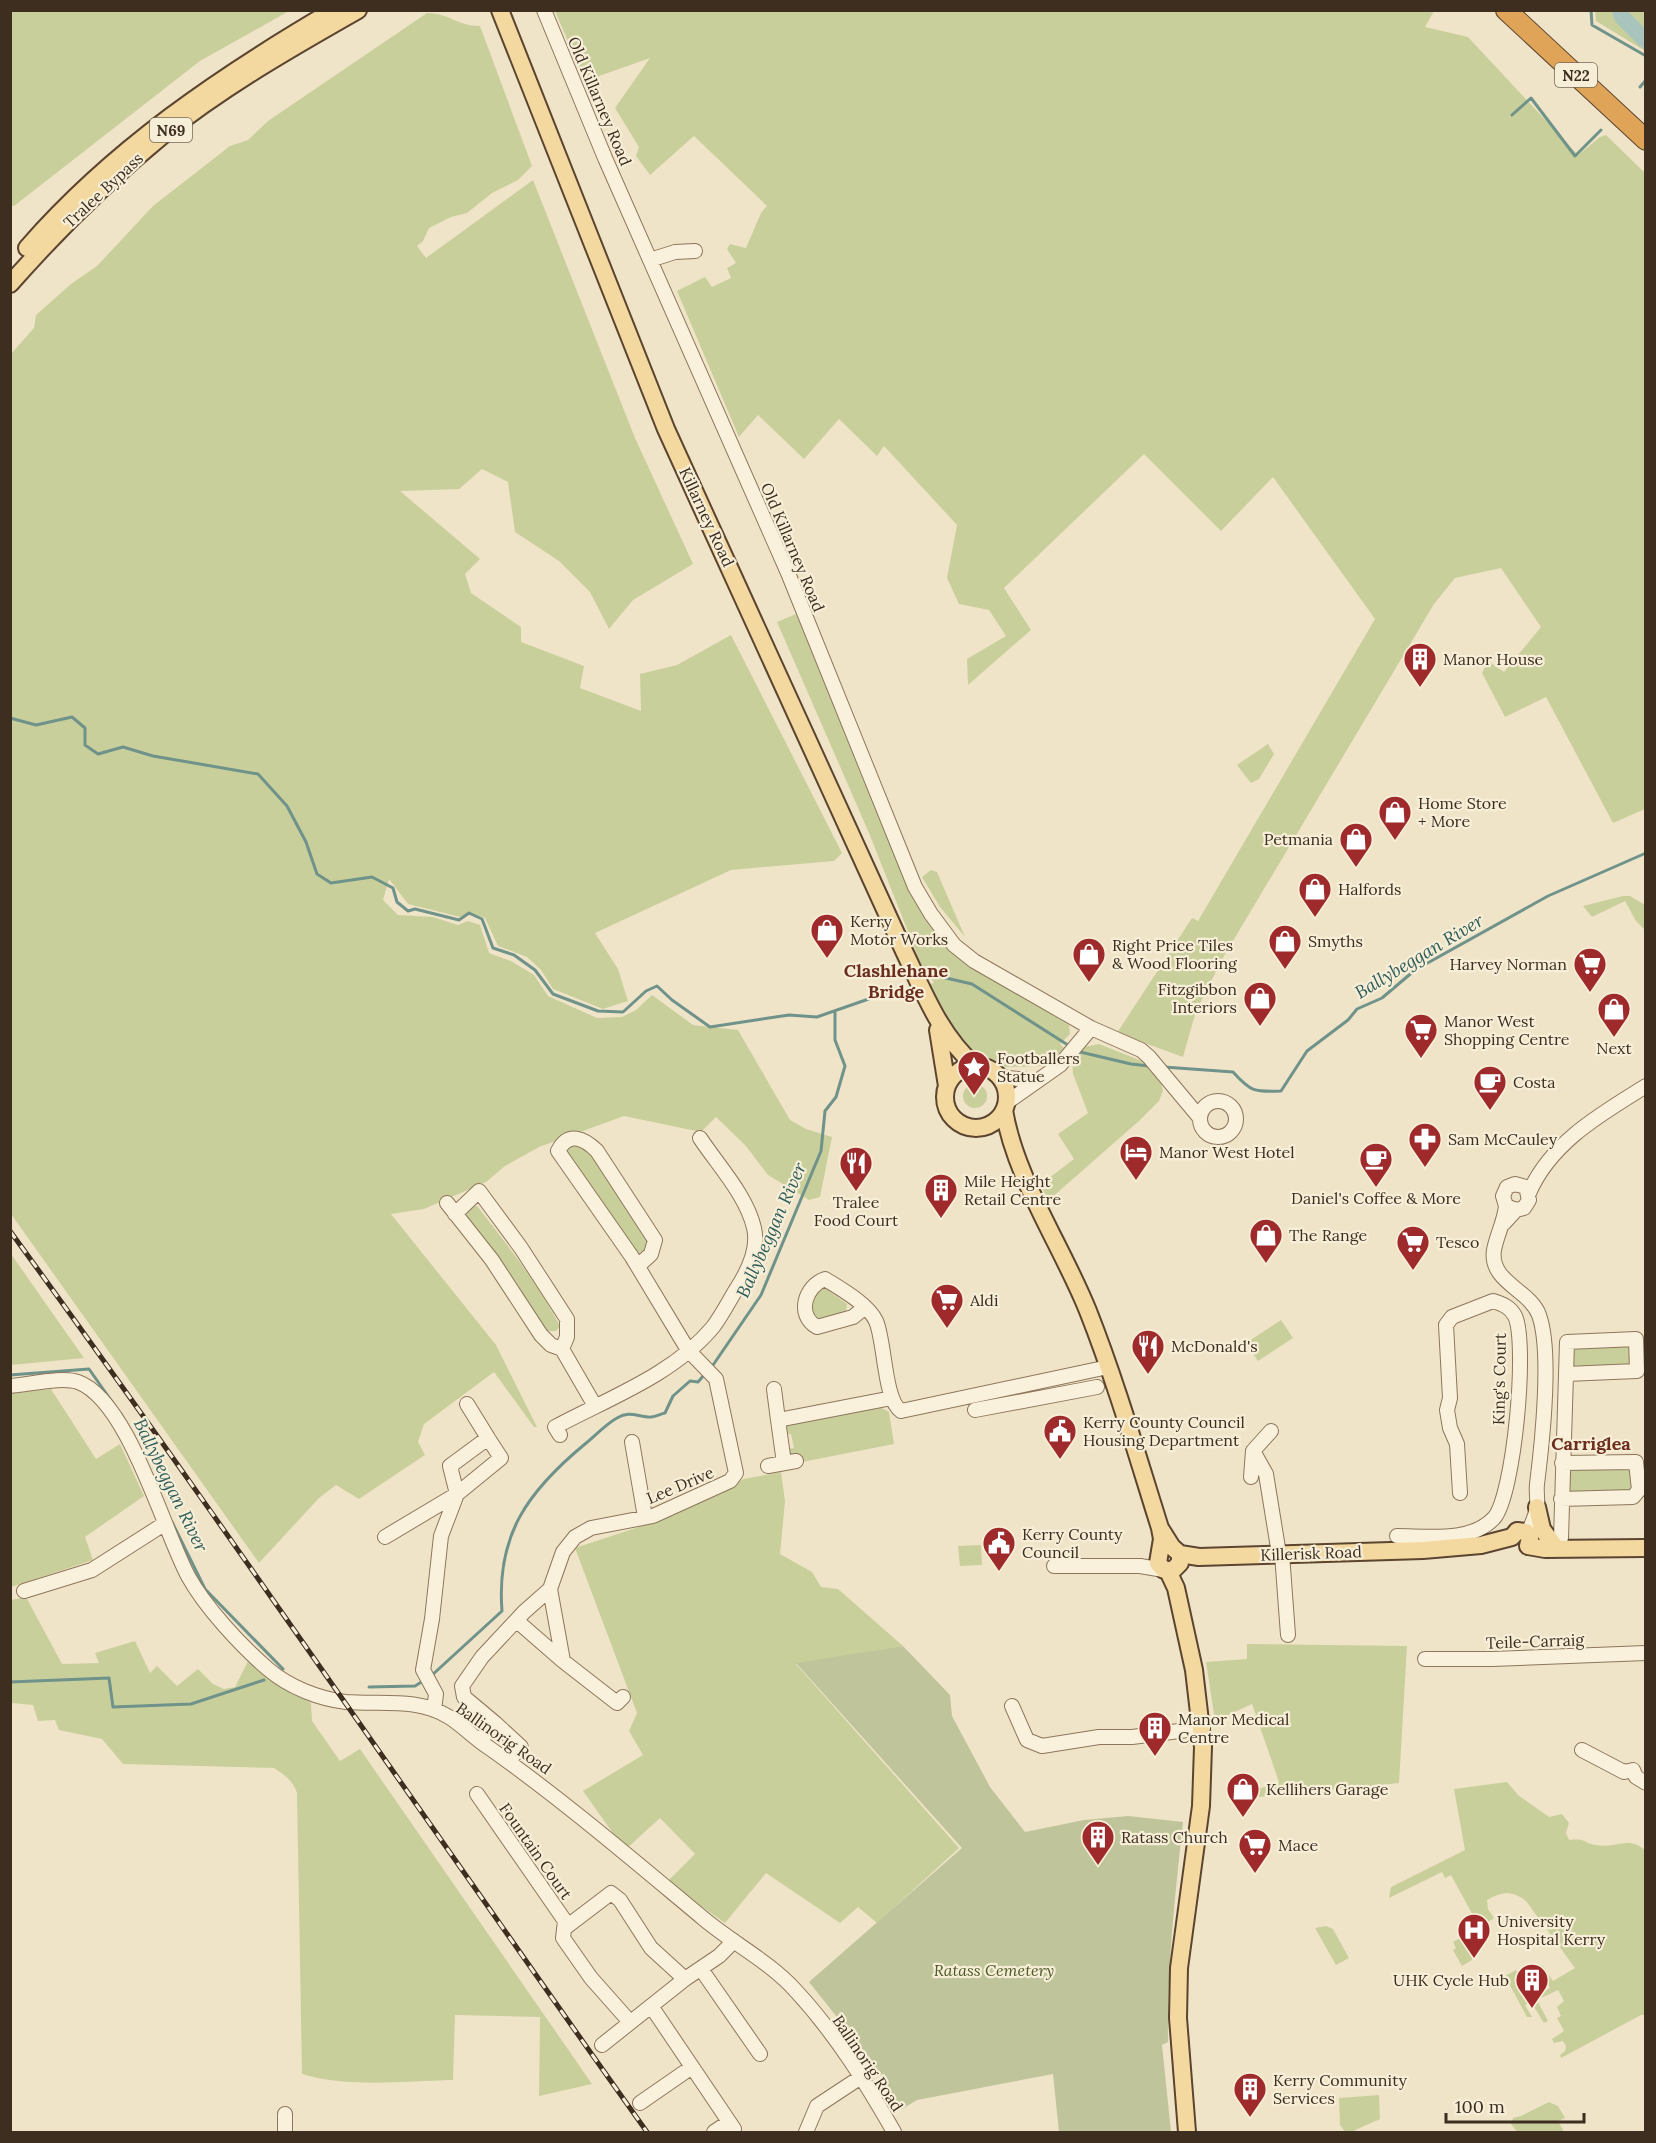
<svg xmlns="http://www.w3.org/2000/svg" width="1656" height="2143" viewBox="0 0 1656 2143" font-family="Lora,serif">
  <rect width="100%" height="100%" fill="#f0e4c8"/>
  <path fill="#c9cf9b" d="M10,11L11,10L289,11L200,61L14,206L10,205Z
    M555,11H1434L1425,27L1468,37L1578,155L1600,137L1606,135L1645,173V809L1613,823L1546,697L1505,717L1482,673L1488,661L1504,672L1541,627L1501,568L1455,578L1434,604L1224,956L1196,1011L1183,1057L1117,1033L1192,918L1198,921L1375,619L1273,477L1221,531L1144,454L1004,588L1031,630L968,685L967,659L1006,636L989,610L959,604L947,578L957,525L884,446L877,456L839,419L804,459L758,415L739,437L677,291L705,277L712,287L731,278L727,268L736,263L727,249L730,244L746,248L761,213L767,206L694,136L650,175L636,156L639,147L615,108L650,58L585,81Z
    M1595,11H1645V51L1596,21Z
    M427,13C452,14 457,26 480,26L532,166L518,180L492,193L467,213L451,217L429,228L423,241L417,246L426,258L533,180L635,438L693,564L633,600L609,629L590,592L559,561L515,532L508,482L482,469L459,489L400,491L480,559L465,574L471,593L521,627V642L584,666L580,688L641,711L640,674L677,665L731,635L842,853L834,861L731,870L595,933L618,969L628,1001L603,1009L553,989L541,970L527,957L498,946L485,918L471,913L460,917L408,904L389,879L383,900L398,915L433,917L458,925L468,921L480,925L489,953L511,961L534,975L548,996L597,1018L622,1017L636,1010L652,995L693,1025L738,1030L790,1120L806,1129L832,1137L820,1197L809,1200L768,1175L746,1146L716,1117L701,1132L624,1116L539,1147L505,1166L486,1182L424,1209L391,1214L496,1345L537,1427H534L494,1372L424,1424L418,1442L425,1455L359,1499L336,1485L319,1498L259,1563L11,1214L10,355L34,328L36,315L71,284L97,266L153,206L230,146L248,140L268,121Z
    M796,614L895,853L977,968L1069,1025L1070,1034L1060,1044L1064,1048L1047,1066L1006,1067L965,1052L927,985L934,983L927,971L924,972L869,833L777,622Z
    M1268,744L1274,754L1259,779L1251,783L1237,765Z
    M931,870L937,872L965,937L940,907L922,877Z
    M1623,896H1630L1645,905V930L1636,921L1625,901L1592,917L1583,906Z
    M1099,1044L1144,1062L1161,1083L1163,1091L1159,1101L1140,1120L1049,1200L1040,1185L1074,1159L1058,1134L1088,1113L1073,1074L1072,1058L1083,1047Z
    M963 1096a12 12 0 1 1 24 0a12 12 0 1 1-24 0Z
    M582,1141L648,1241L644,1250L639,1253L634,1251L623,1231L567,1155L566,1147Z
    M472,1205L477,1206C507,1244 537,1283 560,1326L556,1331H546L516,1282L465,1215L466,1210Z
    M10,1254H11L84,1358L11,1365Z
    M823,1287L847,1304L846,1313L837,1318L815,1319L809,1303L813,1295Z
    M1281,1320L1293,1338L1258,1361L1246,1343Z
    M1630,1344L1631,1365L1570,1367L1569,1346Z
    M51,1389L96,1459L120,1444L144,1496L85,1537L93,1560L11,1587V1393Z
    M880,1407L889,1412L894,1444L797,1463L785,1449L794,1448L791,1434H783V1429L788,1425Z
    M1571,1467H1633V1488L1630,1490L1569,1493L1567,1470Z
    M781,1472L785,1501L780,1554L812,1572L821,1587L838,1589L903,1646L796,1664L959,1848L877,1923L858,1907L840,1923L766,1873L725,1923L667,1882L695,1854L660,1818L625,1850L583,1791L643,1755L629,1731L637,1713L575,1548L660,1520L744,1479Z
    M981,1545L982,1565L960,1566L958,1546Z
    M26,1597L62,1664L99,1663L95,1653L135,1641L150,1673L157,1666L177,1686L198,1669L213,1684L224,1689L235,1687L248,1661L311,1703L312,1721L340,1761L360,1749L592,2084L539,2096L540,2017L455,2015L453,2080C406,2081 346,2088 302,2074L297,1793C293,1781 285,1775 274,1768L123,1764L102,1739L59,1730L55,1720L38,1721L33,1705L12,1703L11,1730V1600Z
    M1247,1644L1407,1646L1399,1783L1259,1797L1258,1789L1279,1782L1252,1704L1215,1721L1206,1662L1247,1659Z
    M1507,1782L1518,1795L1549,1817L1562,1814L1569,1823L1566,1833L1569,1840C1588,1838 1582,1843 1596,1845C1615,1849 1628,1835 1645,1850V2015H1641L1561,2058L1560,2055L1565,2051L1566,2046L1563,2041L1554,2043L1552,2039L1564,2031L1557,2018L1561,2016L1557,2007L1564,2001L1558,1990L1537,2000L1548,2021L1544,2023L1531,2002L1525,2005L1532,2017H1527L1505,1976L1516,1970L1519,1975L1514,1978L1526,2000L1550,1988L1539,1967L1542,1965L1553,1981L1575,1968L1526,1901C1511,1890 1502,1892 1487,1900L1488,1909L1494,1918L1482,1926L1488,1939L1485,1941L1486,1944L1473,1951L1472,1960L1462,1966L1453,1950L1456,1948L1453,1942L1473,1931L1470,1925L1476,1921L1451,1875L1445,1878L1442,1872L1389,1898L1391,1887L1465,1850L1454,1789Z
    M1326,1926L1333,1929L1349,1958L1336,1965L1315,1928Z
    M1379,2095L1380,2119L1351,2132H1345L1340,2125L1339,2098Z
    M1549,2102L1558,2106L1565,2118L1558,2121L1564,2132H1517L1511,2124L1513,2118L1521,2116Z"/>
  <path fill="#bfc49a" d="M903,1646L950,1695L952,1716L990,1787L1025,1832L1084,1820L1128,1816L1183,1822C1175,1895 1167,1968 1168,2042L1162,2045L1171,2132H1059L1053,2074L917,2100L902,2109L868,2056L809,1982L962,1848L796,1663Z"/>
  <g fill="none" stroke-linecap="round" stroke-linejoin="round">
    <path stroke="#6f938a" stroke-width="3" d="M1591,10L1592,25L1646,56
      M1640,87L1646,80
      M1512,115L1531,98L1575,156L1601,130
      M10,718L36,725L72,717L85,728V745L98,754L123,747L153,756L258,774L287,806L306,842L317,874L331,883L372,877L393,888L397,902L408,911L415,909L459,920L469,913L482,919L493,948L514,955L535,970L553,994L598,1011L623,1012L646,991L657,986L672,1000L710,1027L789,1015L817,1017L903,987
      M933,975L972,984L1071,1047
      M1076,1051L1131,1064L1149,1066
      M1164,1067L1233,1072C1251,1092 1254,1092 1281,1091L1307,1051L1348,1020L1357,1009L1382,998L1415,970L1548,896L1646,853
      M711,1368L761,1295L821,1151L825,1111L836,1097L845,1066L835,1040V1011
      M10,1375L89,1369L115,1406
      M121,1414L134,1437
      M172,1522L205,1589L283,1669
      M431,1676L502,1611C496,1535 528,1491 585,1444C595,1436 606,1424 617,1418C629,1411 636,1416 648,1417C653,1418 660,1414 665,1413L673,1396L690,1381L698,1382L704,1375
      M10,1682L109,1678L113,1707L191,1704L264,1680
      M369,1687L415,1686L423,1681"/>
    <path stroke="#a9c4bc" stroke-width="16" d="M1620,10L1622,17L1646,41"/>
    <defs>
      <path id="minor" d="M544,10L605,158L788,573L915,887L931,914L954,945L974,961L1091,1028L1141,1050L1149,1057L1200,1118
        M650,260L675,252L695,251
        M1000,1077L1037,1081
        M1200 1119a18 18 0 1 1 36 0a18 18 0 1 1-36 0Z
        M1006,1103L1060,1065L1091,1028
        M1529,1193C1551,1142 1601,1114 1646,1086
        M447,1203L492,1260L541,1335L551,1345L562,1349L595,1406
        M1506,1206C1504,1223 1497,1234 1494,1250C1489,1282 1530,1290 1539,1315C1552,1351 1542,1444 1537,1484C1536,1492 1538,1500 1537,1507C1536,1516 1531,1525 1528,1533
        M455,1214L479,1191L521,1248L567,1319V1337L562,1349
        M1504,1223L1516,1210L1524,1208L1529,1200L1526,1187L1515,1184L1507,1187L1503,1196L1506,1206L1516,1210
        M864,1308L853,1317L817,1327C796,1315 805,1286 825,1279C841,1289 868,1304 876,1321C885,1341 884,1400 901,1411L1108,1367
        M10,1386C28,1385 62,1376 78,1382C128,1400 163,1529 188,1576C205,1607 241,1646 268,1669C289,1687 319,1699 346,1702C381,1705 417,1697 449,1717C462,1725 474,1738 488,1747C563,1800 633,1860 704,1919C734,1944 770,1962 796,1991C835,2033 866,2083 894,2132
        M774,1389L778,1420
        M467,1404L488,1438
        M975,1410L1097,1387
        M560,1435L555,1427C609,1398 673,1375 713,1327C722,1315 729,1301 737,1288C748,1271 759,1249 754,1228C747,1196 717,1164 700,1138
        M632,1442L645,1517
        M1253,1451L1266,1474L1279,1554
        M784,1463L778,1420L892,1398
        M768,1466L796,1461
        M1251,1477L1253,1451L1271,1431
        M1561,1499L1633,1497L1639,1490L1636,1462L1562,1463
        M1397,1536C1427,1536 1471,1543 1494,1518C1514,1495 1528,1344 1515,1316C1510,1307 1503,1304 1493,1301L1452,1317L1446,1325L1450,1398L1447,1410L1450,1428L1457,1444L1460,1493
        M385,1537L457,1494L450,1466L488,1438L501,1458L457,1494L441,1536L432,1619L423,1670L436,1694L434,1710
        M1561,1538L1567,1342L1636,1339L1637,1371L1566,1374
        M1282,1554L1288,1635
        M1054,1566H1140L1164,1570
        M550,1589L563,1661L617,1703L623,1697
        M24,1591L92,1570L164,1524
        M517,1621L563,1661
        M1425,1659H1492L1646,1653
        M1012,1706L1027,1740L1042,1746L1099,1737H1132L1203,1728
        M495,1723L521,1747L515,1754
        M480,1741L495,1723L464,1697L462,1686L482,1657L524,1612L550,1589L563,1552L575,1537L591,1528L653,1516L730,1481L736,1473L716,1379L688,1350L632,1257L558,1151C568,1131 584,1138 597,1151L655,1240L651,1254L638,1266
        M1582,1750L1624,1772L1633,1770L1636,1777L1646,1783
        M477,1794L565,1921L563,1938L591,1978L630,2022
        M565,1928L611,1893L620,1900L651,1948L685,1979
        M701,1969L760,2054
        M651,2006L734,2129
        M602,2045L685,1979L719,1956L734,1941
        M640,2103L692,2067
        M285,2114V2132
        M714,2132L729,2122
        M806,2132L817,2106L861,2077"/>
      <path id="major" d="M500,10L666,429L904,951C924,993 940,1035 975,1066
        M27,248C113,149 221,76 334,10
        M10,284C57,231 108,180 163,135C223,87 291,48 358,10
        M938,1030L947,1086
        M945 1097a31 31 0 1 1 62 0a31 31 0 1 1-62 0Z
        M1004,1110C1015,1178 1062,1246 1088,1311C1116,1382 1137,1455 1160,1528L1162,1539L1158,1563L1164,1570H1173L1180,1563V1554L1172,1547L1160,1528
        M1537,1507L1542,1529L1556,1548
        M1512,1537L1517,1531L1526,1532L1530,1538L1528,1546
        M1528,1546L1545,1549L1646,1548
        M1180,1554L1199,1557L1423,1550L1481,1545L1512,1537
        M1168,1571L1176,1588L1194,1670L1203,1747L1201,1806L1179,1968L1178,2018L1187,2132"/>
      <path id="highway" d="M1506,10L1646,140"/>
    </defs>
    <use href="#minor" stroke="#8d765c" stroke-width="16"/>
    <use href="#major" stroke="#5b4430" stroke-width="20"/>
    <use href="#highway" stroke="#5b4430" stroke-width="22"/>
    <use href="#minor" stroke="#faf1dc" stroke-width="14"/>
    <use href="#major" stroke="#f3d9a0" stroke-width="16"/>
    <use href="#highway" stroke="#e0a458" stroke-width="20"/>
    <defs>
      <path id="rail" d="M10,1231C227,1529 434,1833 647,2132"/>
    </defs>
    <use href="#rail" stroke="#3d2e20" stroke-width="5"/>
    <use href="#rail" stroke="#f7eed8" stroke-width="3" stroke-dasharray="9" stroke-linecap="butt"/>
  </g>
  <defs>
    <symbol id="building-pin" viewBox="-11 -11 22 30"><path d="M0 17L-7.5 6A9.5 9.5 0 1 1 7.5 6Z" fill="#9e2a2b" stroke="#f7eed8"/><path d="M-4-6H4V6H1V3H-1V6H-4ZM-2.5-4.3h1.7v1.8h-1.7ZM.8-4.3h1.7v1.8H.8ZM-2.5-1h1.7V.8h-1.7ZM.8-1h1.7V.8H.8Z" fill="#fff"/></symbol>
    <symbol id="shop-pin" viewBox="-11 -11 22 30"><path d="M0 17L-7.5 6A9.5 9.5 0 1 1 7.5 6Z" fill="#9e2a2b" stroke="#f7eed8"/><path d="M-5-2.5h2.3a2.7 3.5 0 0 1 5.4 0H5L5.5 6h-11ZM-1.5-2.5h3a1.5 2.3 0 0 0-3 0Z" fill="#fff"/></symbol>
    <symbol id="supermarket-pin" viewBox="-11 -11 22 30"><path d="M0 17L-7.5 6A9.5 9.5 0 1 1 7.5 6Z" fill="#9e2a2b" stroke="#f7eed8"/><path d="M-6-5.5h2.5l.6 2H6L4.5 2H-2.5L-4.4-4H-6ZM-1.5 3.2a1.3 1.3 0 1 0 .1 0ZM3 3.2a1.3 1.3 0 1 0 .1 0Z" fill="#fff"/></symbol>
    <symbol id="sight-pin" viewBox="-11 -11 22 30"><path d="M0 17L-7.5 6A9.5 9.5 0 1 1 7.5 6Z" fill="#9e2a2b" stroke="#f7eed8"/><path d="M0-6L1.8-2.2L6-1.7L2.9 1.2L3.7 5.4L0 3.3L-3.7 5.4L-2.9 1.2L-6-1.7L-1.8-2.2Z" fill="#fff"/></symbol>
    <symbol id="cafe-pin" viewBox="-11 -11 22 30"><path d="M0 17L-7.5 6A9.5 9.5 0 1 1 7.5 6Z" fill="#9e2a2b" stroke="#f7eed8"/><path d="M-5.5-4.5H6V0H3Q3 3.5 0 3.5H-2.5Q-5.5 3.5-5.5 0ZM3-3.2v2h1.7v-2ZM-6 4.5H4V6H-6Z" fill="#fff"/></symbol>
    <symbol id="pharmacy-pin" viewBox="-11 -11 22 30"><path d="M0 17L-7.5 6A9.5 9.5 0 1 1 7.5 6Z" fill="#9e2a2b" stroke="#f7eed8"/><path d="M-2-6h4v4h4v4h-4v4h-4v-4h-4v-4h4Z" fill="#fff"/></symbol>
    <symbol id="hotel-pin" viewBox="-11 -11 22 30"><path d="M0 17L-7.5 6A9.5 9.5 0 1 1 7.5 6Z" fill="#9e2a2b" stroke="#f7eed8"/><path d="M-6-4.5h1.5V1H6V5H4.5V3h-9V5H-6ZM-4 0a1.8 1.8 0 1 1 3.6 0ZM.5 0V-2.5h3Q6-2.5 6 0Z" fill="#fff"/></symbol>
    <symbol id="restaurant-pin" viewBox="-11 -11 22 30"><path d="M0 17L-7.5 6A9.5 9.5 0 1 1 7.5 6Z" fill="#9e2a2b" stroke="#f7eed8"/><path d="M-5-6h1v4h1v-4h1v4h1v-4h1v5L-1.5 .5V6h-2V.5L-5-1ZM5-6V6H3V1.5H1.5Q1.5-4 5-6Z" fill="#fff"/></symbol>
    <symbol id="civic-pin" viewBox="-11 -11 22 30"><path d="M0 17L-7.5 6A9.5 9.5 0 1 1 7.5 6Z" fill="#9e2a2b" stroke="#f7eed8"/><path d="M-.6-6.5H3V-4.5H.6V-3L4-1V1h2V6H-6V1h2V-1L-.6-3ZM-1.2 2.5V6h2.4V2.5Z" fill="#fff"/></symbol>
    <symbol id="hospital-pin" viewBox="-11 -11 22 30"><path d="M0 17L-7.5 6A9.5 9.5 0 1 1 7.5 6Z" fill="#9e2a2b" stroke="#f7eed8"/><path d="M-5-5h3v3.5h4V-5h3V5h-3V1.5h-4V5h-3Z" fill="#fff"/></symbol>
  </defs>
  <g fill-rule="evenodd">
    <use href="#building-pin" x="1401" y="640" width="38" height="52"/>
    <use href="#shop-pin" x="1376" y="793" width="38" height="52"/>
    <use href="#shop-pin" x="1337" y="820" width="38" height="52"/>
    <use href="#shop-pin" x="1296" y="870" width="38" height="52"/>
    <use href="#shop-pin" x="808" y="911" width="38" height="52"/>
    <use href="#shop-pin" x="1266" y="922" width="38" height="52"/>
    <use href="#shop-pin" x="1070" y="935" width="38" height="52"/>
    <use href="#supermarket-pin" x="1571" y="945" width="38" height="52"/>
    <use href="#shop-pin" x="1241" y="979" width="38" height="52"/>
    <use href="#shop-pin" x="1595" y="990" width="38" height="52"/>
    <use href="#supermarket-pin" x="1402" y="1011" width="38" height="52"/>
    <use href="#sight-pin" x="955" y="1048" width="38" height="52"/>
    <use href="#cafe-pin" x="1471" y="1063" width="38" height="52"/>
    <use href="#pharmacy-pin" x="1406" y="1120" width="38" height="52"/>
    <use href="#hotel-pin" x="1117" y="1133" width="38" height="52"/>
    <use href="#cafe-pin" x="1357" y="1140" width="38" height="52"/>
    <use href="#restaurant-pin" x="837" y="1144" width="38" height="52"/>
    <use href="#building-pin" x="922" y="1171" width="38" height="52"/>
    <use href="#shop-pin" x="1247" y="1216" width="38" height="52"/>
    <use href="#supermarket-pin" x="1394" y="1223" width="38" height="52"/>
    <use href="#supermarket-pin" x="928" y="1281" width="38" height="52"/>
    <use href="#restaurant-pin" x="1129" y="1327" width="38" height="52"/>
    <use href="#civic-pin" x="1041" y="1412" width="38" height="52"/>
    <use href="#civic-pin" x="980" y="1524" width="38" height="52"/>
    <use href="#building-pin" x="1136" y="1709" width="38" height="52"/>
    <use href="#shop-pin" x="1224" y="1770" width="38" height="52"/>
    <use href="#building-pin" x="1079" y="1818" width="38" height="52"/>
    <use href="#supermarket-pin" x="1236" y="1826" width="38" height="52"/>
    <use href="#hospital-pin" x="1455" y="1911" width="38" height="52"/>
    <use href="#building-pin" x="1513" y="1961" width="38" height="52"/>
    <use href="#building-pin" x="1231" y="2070" width="38" height="52"/>
  </g>
  <g text-anchor="middle" dominant-baseline="central" stroke-width="4.5" stroke-linejoin="round" paint-order="stroke">
    <g fill="#f7eed8" stroke="#756857" stroke-width="1.5">
      <rect x="1555" y="63" width="42" height="24" rx="4.5"/>
      <rect x="150" y="118" width="42" height="24" rx="4.5"/>
    </g>
    <g font-size="15" font-weight="bold" fill="#3d2e20">
      <text x="1576" y="75">N22</text>
      <text x="171" y="130">N69</text>
    </g>
    <g font-size="16" fill="#3d2e20" stroke="#f7eed8">
      <text transform="translate(600 101) rotate(67)">Old Killarney Road</text>
      <text transform="translate(103 190) rotate(-43)">Tralee Bypass</text>
      <text transform="translate(707 517) rotate(65)">Killarney Road</text>
      <text transform="translate(793 547) rotate(67)">Old Killarney Road</text>
      <text transform="translate(1499 1379) rotate(-89)">King's Court</text>
      <text transform="translate(680 1485) rotate(-23)">Lee Drive</text>
      <text transform="translate(1311 1553) rotate(-2)">Killerisk Road</text>
      <text transform="translate(1535 1641) rotate(-2)">Teile-Carraig</text>
      <text transform="translate(504 1738) rotate(35)">Ballinorig Road</text>
      <text transform="translate(536 1851) rotate(55)">Fountain Court</text>
      <text transform="translate(868 2063) rotate(56)">Ballinorig Road</text>
    </g>
    <g font-size="16" fill="#3d2e20" stroke="#f7eed8" text-anchor="start">
      <text x="1443" y="659">Manor House</text>
      <text x="1418" y="803">Home Store<tspan x="1418" dy="18">+ More</tspan></text>
      <text x="1333" y="839" text-anchor="end">Petmania</text>
      <text x="1338" y="889">Halfords</text>
      <text x="850" y="921">Kerry<tspan x="850" dy="18">Motor Works</tspan></text>
      <text x="1308" y="941">Smyths</text>
      <text x="1112" y="945">Right Price Tiles<tspan x="1112" dy="18">&amp; Wood Flooring</tspan></text>
      <text x="1567" y="964" text-anchor="end">Harvey Norman</text>
      <text x="1237" y="989" text-anchor="end">Fitzgibbon<tspan x="1237" dy="18">Interiors</tspan></text>
      <text x="1444" y="1021">Manor West<tspan x="1444" dy="18">Shopping Centre</tspan></text>
      <text x="1614" y="1048" text-anchor="middle">Next</text>
      <text x="997" y="1058">Footballers<tspan x="997" dy="18">Statue</tspan></text>
      <text x="1513" y="1082">Costa</text>
      <text x="1448" y="1139">Sam McCauley</text>
      <text x="1159" y="1152">Manor West Hotel</text>
      <text x="964" y="1181">Mile Height<tspan x="964" dy="18">Retail Centre</tspan></text>
      <text x="1376" y="1198" text-anchor="middle">Daniel's Coffee &amp; More</text>
      <text x="856" y="1202" text-anchor="middle">Tralee<tspan x="856" dy="18">Food Court</tspan></text>
      <text x="1289" y="1235">The Range</text>
      <text x="1436" y="1242">Tesco</text>
      <text x="970" y="1300">Aldi</text>
      <text x="1171" y="1346">McDonald's</text>
      <text x="1083" y="1422">Kerry County Council<tspan x="1083" dy="18">Housing Department</tspan></text>
      <text x="1022" y="1534">Kerry County<tspan x="1022" dy="18">Council</tspan></text>
      <text x="1178" y="1719">Manor Medical<tspan x="1178" dy="18">Centre</tspan></text>
      <text x="1266" y="1789">Kellihers Garage</text>
      <text x="1121" y="1837">Ratass Church</text>
      <text x="1278" y="1845">Mace</text>
      <text x="1497" y="1921">University<tspan x="1497" dy="18">Hospital Kerry</tspan></text>
      <text x="1509" y="1980" text-anchor="end">UHK Cycle Hub</text>
      <text x="1273" y="2080">Kerry Community<tspan x="1273" dy="18">Services</tspan></text>
    </g>
    <g font-size="16" font-style="italic" fill="#4d5a26" stroke="#f7eed8">
      <text x="994" y="1970">Ratass Cemetery</text>
    </g>
    <g font-size="18" font-style="italic" fill="#2f5d5a" stroke="#f7eed8">
      <text transform="translate(1419 956) rotate(-31)">Ballybeggan River</text>
      <text transform="translate(771 1230) rotate(-66)">Ballybeggan River</text>
      <text transform="translate(171 1485) rotate(64)">Ballybeggan River</text>
    </g>
    <g font-size="18" font-weight="bold" fill="#6b2e1e" stroke="#f7eed8">
      <text x="896" y="970">Clashlehane<tspan x="896" dy="21">Bridge</tspan></text>
      <text x="1591" y="1443">Carriglea</text>
    </g>
  </g>
  <rect width="1656" height="2143" fill="none" stroke="#3d2e20" stroke-width="24"/>
  <path d="M1446 2113v9h138v-9" fill="none" stroke="#3d2e20" stroke-width="3"/>
  <text x="1455" y="2113" font-size="18" fill="#3d2e20" stroke="#f7eed8" stroke-width="4.5" paint-order="stroke">100 m</text>
</svg>
